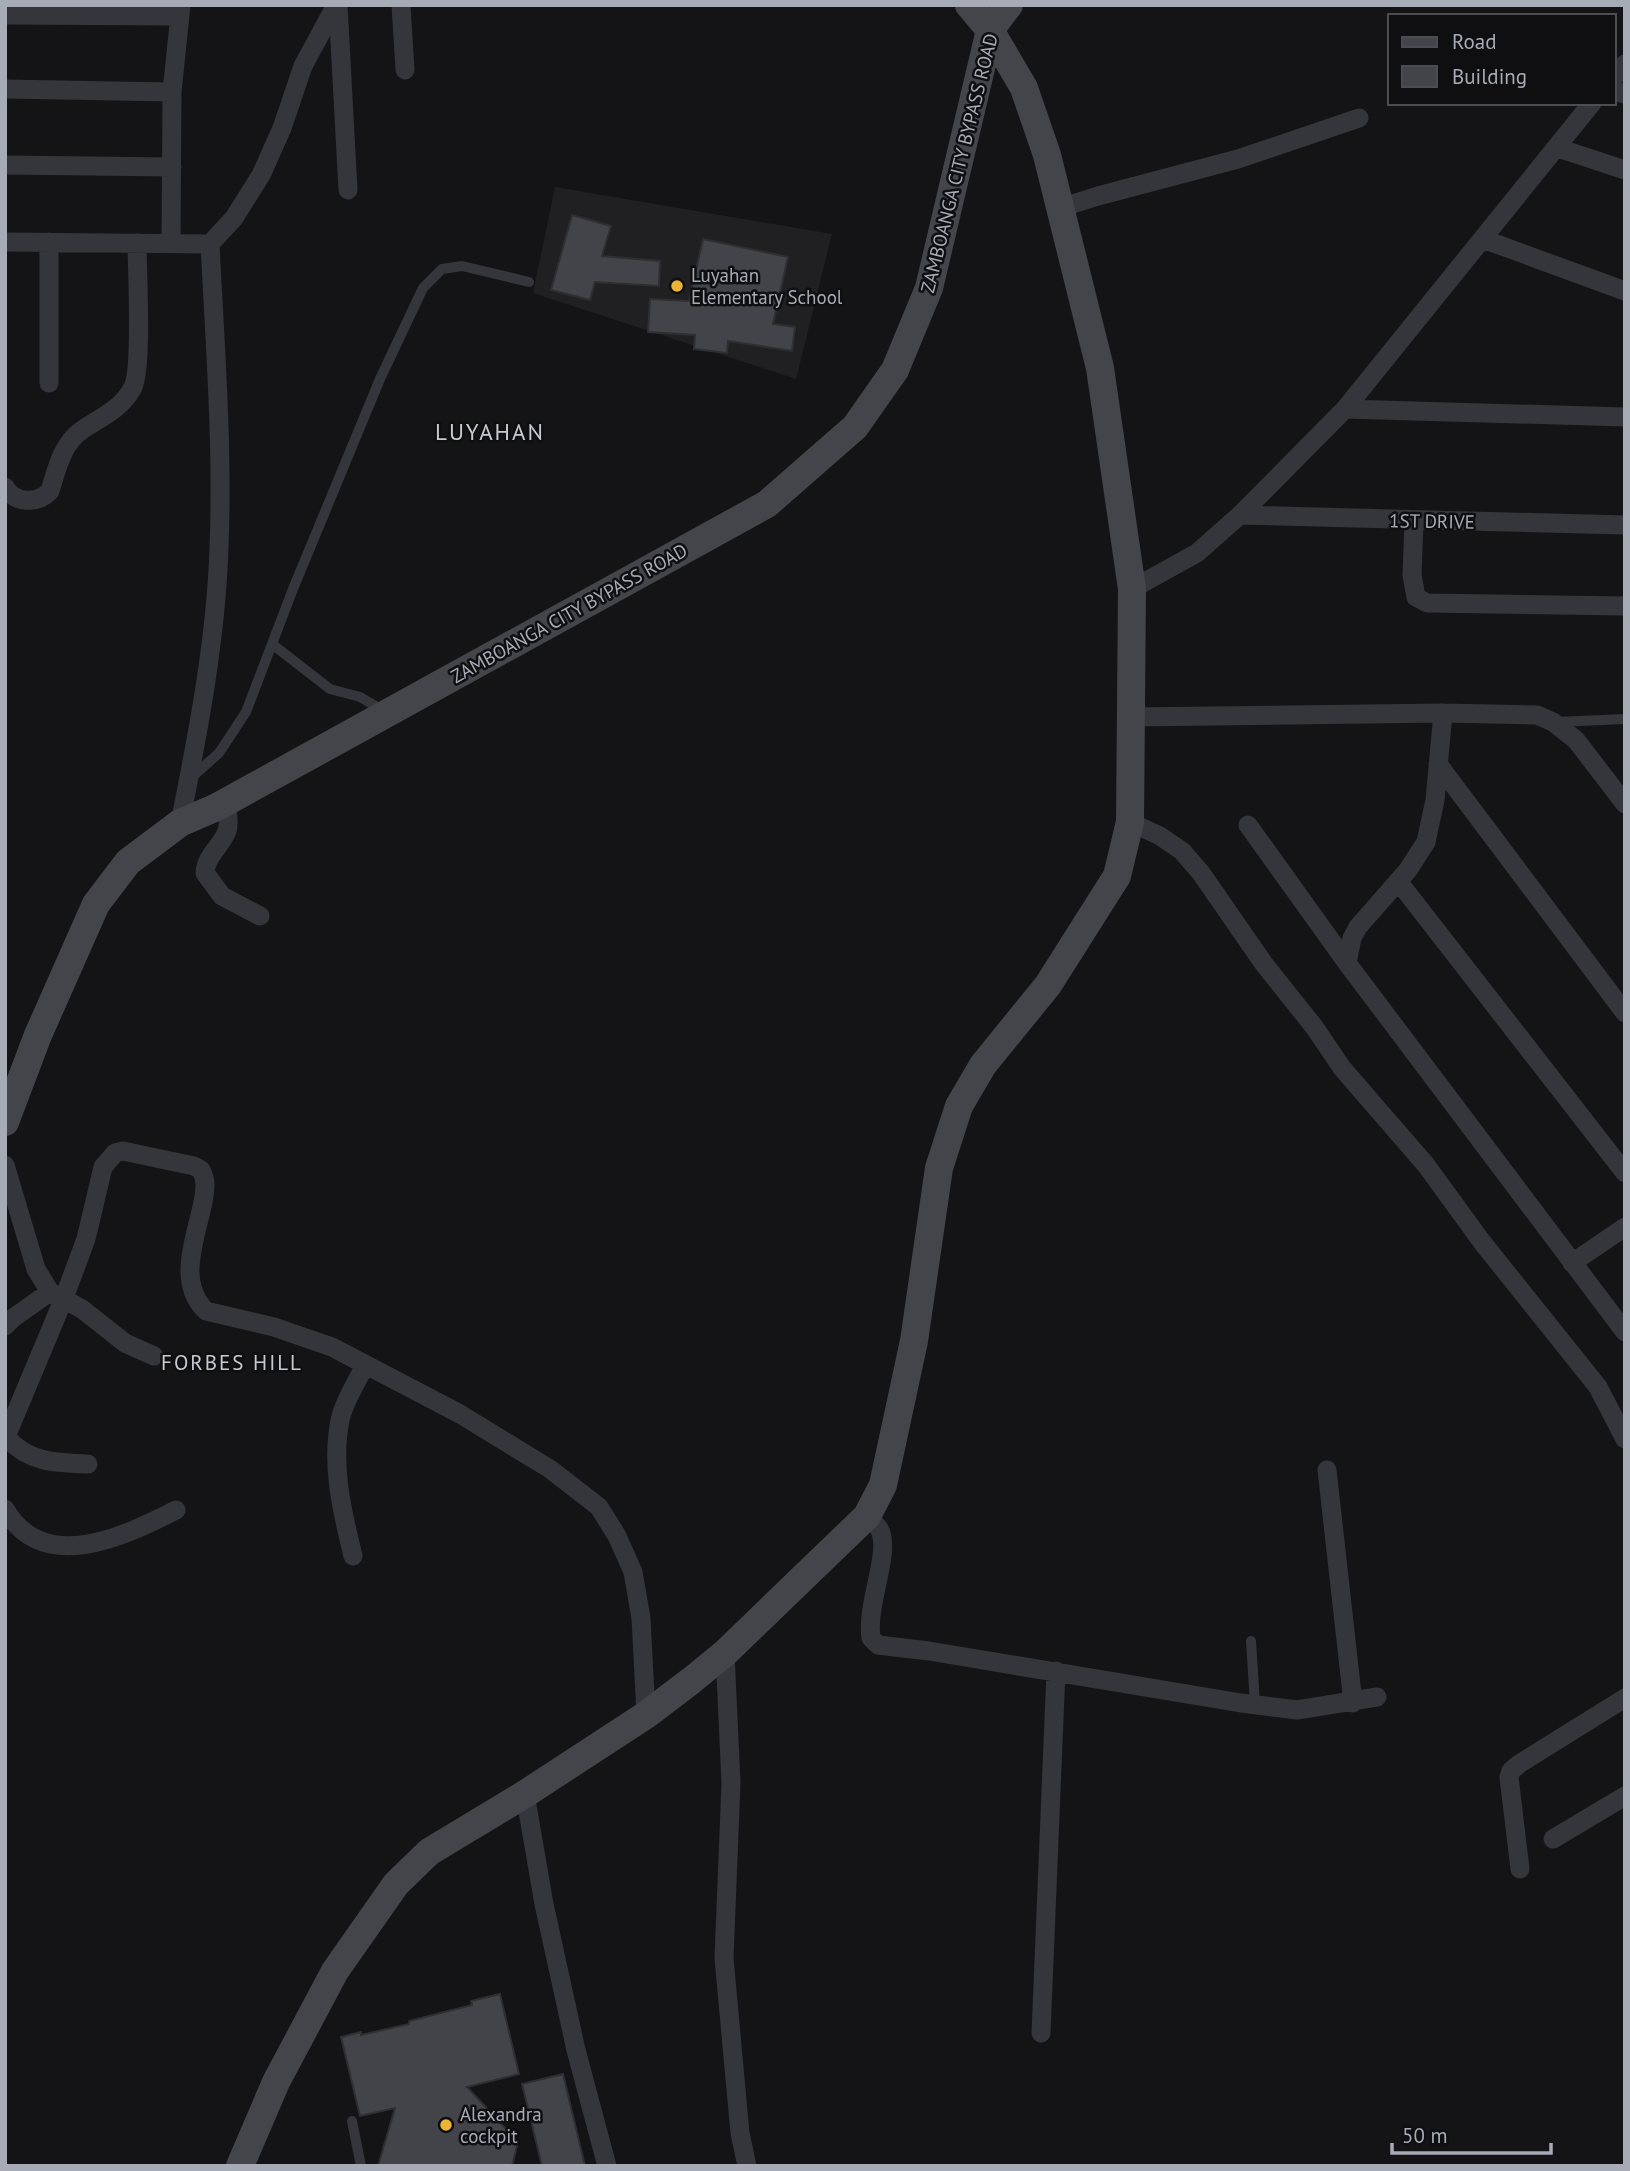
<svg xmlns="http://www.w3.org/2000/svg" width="1630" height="2171" viewBox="0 0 1630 2171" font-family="'PT Sans',sans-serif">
  <rect width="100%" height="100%" fill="#141416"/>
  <path fill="#202023" d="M555,187L832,234L796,379L533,293Z"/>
  <path fill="#434449" stroke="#2f2e32" stroke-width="2" d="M572,215L611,226L602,256L660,261L659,286L595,282L590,300L551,290Z
    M703,239L788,257L773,324L795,327L792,351L728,341L727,353L694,349L695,335L648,332L650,299L689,301Z
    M500,1994L519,2074L467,2087L518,2142L512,2166H378L395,2108L360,2116L341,2037L361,2032V2035L409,2024V2021L472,2005L471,2001Z
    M563,2074L585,2166H542L522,2084Z"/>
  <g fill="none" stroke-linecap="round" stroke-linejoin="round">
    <path stroke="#35363b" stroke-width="10" d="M272,644L330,689L360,697L384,711
      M1555,722L1625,719
      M192,777L219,753L246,712L293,589L380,379L423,288L442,269L462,266L529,282
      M1251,1641L1255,1704
      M352,2121L361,2166"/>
    <path stroke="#35363b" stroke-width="19" d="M338,5L348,190
      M401,5L405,70
      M5,15L180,16
      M1614,77L1625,64
      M5,89L172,92
      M1614,91L1625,94
      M1558,148L1625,170
      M5,165L172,167
      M1060,208L1098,196L1238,159L1359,118
      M1483,239L1625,291
      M5,242L210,244
      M171,243L172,92L181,5
      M49,383V242
      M1345,409L1625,417
      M5,487C14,504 38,504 50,491C57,468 62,444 82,430C101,417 120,410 132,389C143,372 137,269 137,243
      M1240,515L1625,525
      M1414,521L1412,575L1416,597L1427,603L1625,606
      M1132,589L1197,553L1240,515L1345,409L1592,103
      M1131,717L1443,713L1537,715L1553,722L1576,740L1625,804
      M1438,764L1625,1013
      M226,802C227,811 230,822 227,831C221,847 206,855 205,873L222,896L260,916
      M1130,822L1160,836L1182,851L1201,873L1264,964L1315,1028L1342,1068L1426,1165L1482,1242L1598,1387L1625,1439
      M180,823C198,733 216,640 219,548C223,447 215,345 210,244L234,218L261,175L282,128L303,66L336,5
      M1248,825L1347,963L1625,1332
      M1398,881L1625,1173
      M1347,963L1352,938L1358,927L1408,870L1426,842L1435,800L1443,713
      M5,1165L36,1269L50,1292L82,1309L125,1343L154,1356
      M1572,1263L1625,1227
      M5,1326L13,1318L50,1292
      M6,1437C29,1463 56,1463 88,1464
      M5,1439L64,1298L86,1239L103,1167L115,1153L123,1151L194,1166L201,1170C207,1181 205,1190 203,1202C196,1238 176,1282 206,1311L274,1327L332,1347L460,1414L550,1469L599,1507L617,1536L633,1572L641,1618L646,1715
      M1327,1470L1353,1703
      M5,1509C43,1576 125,1536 176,1510
      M867,1516C872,1521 879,1526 881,1533C889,1557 866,1606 871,1638L878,1645L929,1651L1241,1703L1297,1710L1377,1697
      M353,1556C342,1511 331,1466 340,1420C344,1401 357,1382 365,1365
      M725,1653L731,1783L724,1958L740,2133L747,2166
      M525,1794L544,1904L576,2050L607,2166
      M1553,1839L1625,1796
      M1520,1869L1509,1777L1511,1771L1519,1764L1625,1698
      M1041,2033L1056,1671"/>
    <path stroke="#44454b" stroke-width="28" d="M5,1122L38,1035L96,904L128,862L180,823L217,807L767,504L855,427L895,370L929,288L990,30L1009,5
      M240,2166L276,2082L335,1971L396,1884L429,1852L525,1794L646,1715L692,1680L725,1653L867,1516L883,1485L914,1341L939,1168L959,1106L983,1065L1048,985L1117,876L1130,822L1132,589L1100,368L1047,155L1024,88L990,30L969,5"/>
  </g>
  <g fill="#ecb436" stroke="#0f0f11" stroke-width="2.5">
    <circle cx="677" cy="286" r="7"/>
    <circle cx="446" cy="2125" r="7"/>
  </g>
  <g text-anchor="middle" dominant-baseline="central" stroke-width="5" stroke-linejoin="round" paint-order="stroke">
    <g font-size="19" fill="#a7abb6" stroke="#0f0f11">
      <text transform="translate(959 163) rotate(-76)">ZAMBOANGA CITY BYPASS ROAD</text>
      <text transform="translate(1432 521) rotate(1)">1ST DRIVE</text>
      <text transform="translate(569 613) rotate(-29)">ZAMBOANGA CITY BYPASS ROAD</text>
    </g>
    <g font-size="19" fill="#a7abb6" stroke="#0f0f11" text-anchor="start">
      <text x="691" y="275">Luyahan<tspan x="691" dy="22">Elementary School</tspan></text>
      <text x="460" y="2114">Alexandra<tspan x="460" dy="22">cockpit</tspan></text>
    </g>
    <g font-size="21" letter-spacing="2" fill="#c7cad2" stroke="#0f0f11">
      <text x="232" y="1362">FORBES HILL</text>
    </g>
    <g font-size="23" letter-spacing="2" fill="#c7cad2" stroke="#0f0f11">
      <text x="490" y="431">LUYAHAN</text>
    </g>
  </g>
  <rect width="1630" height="2171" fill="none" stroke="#a7abb6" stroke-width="14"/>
  <rect x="1388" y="14" width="228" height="91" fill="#0f0f11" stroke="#4c4d53" stroke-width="2"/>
  <rect x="1402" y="37" width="35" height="10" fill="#44454b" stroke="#4c4d53" stroke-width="2"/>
  <text x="1452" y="49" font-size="21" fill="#a7abb6">Road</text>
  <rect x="1402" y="66" width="35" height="21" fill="#434449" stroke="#4c4d53" stroke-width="2"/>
  <text x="1452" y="84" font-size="21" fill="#a7abb6">Building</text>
  <path d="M1392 2143v10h159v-10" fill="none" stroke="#a7abb6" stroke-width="3.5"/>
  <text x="1402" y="2143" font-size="21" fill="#a7abb6" stroke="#0f0f11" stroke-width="5" paint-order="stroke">50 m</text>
</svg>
